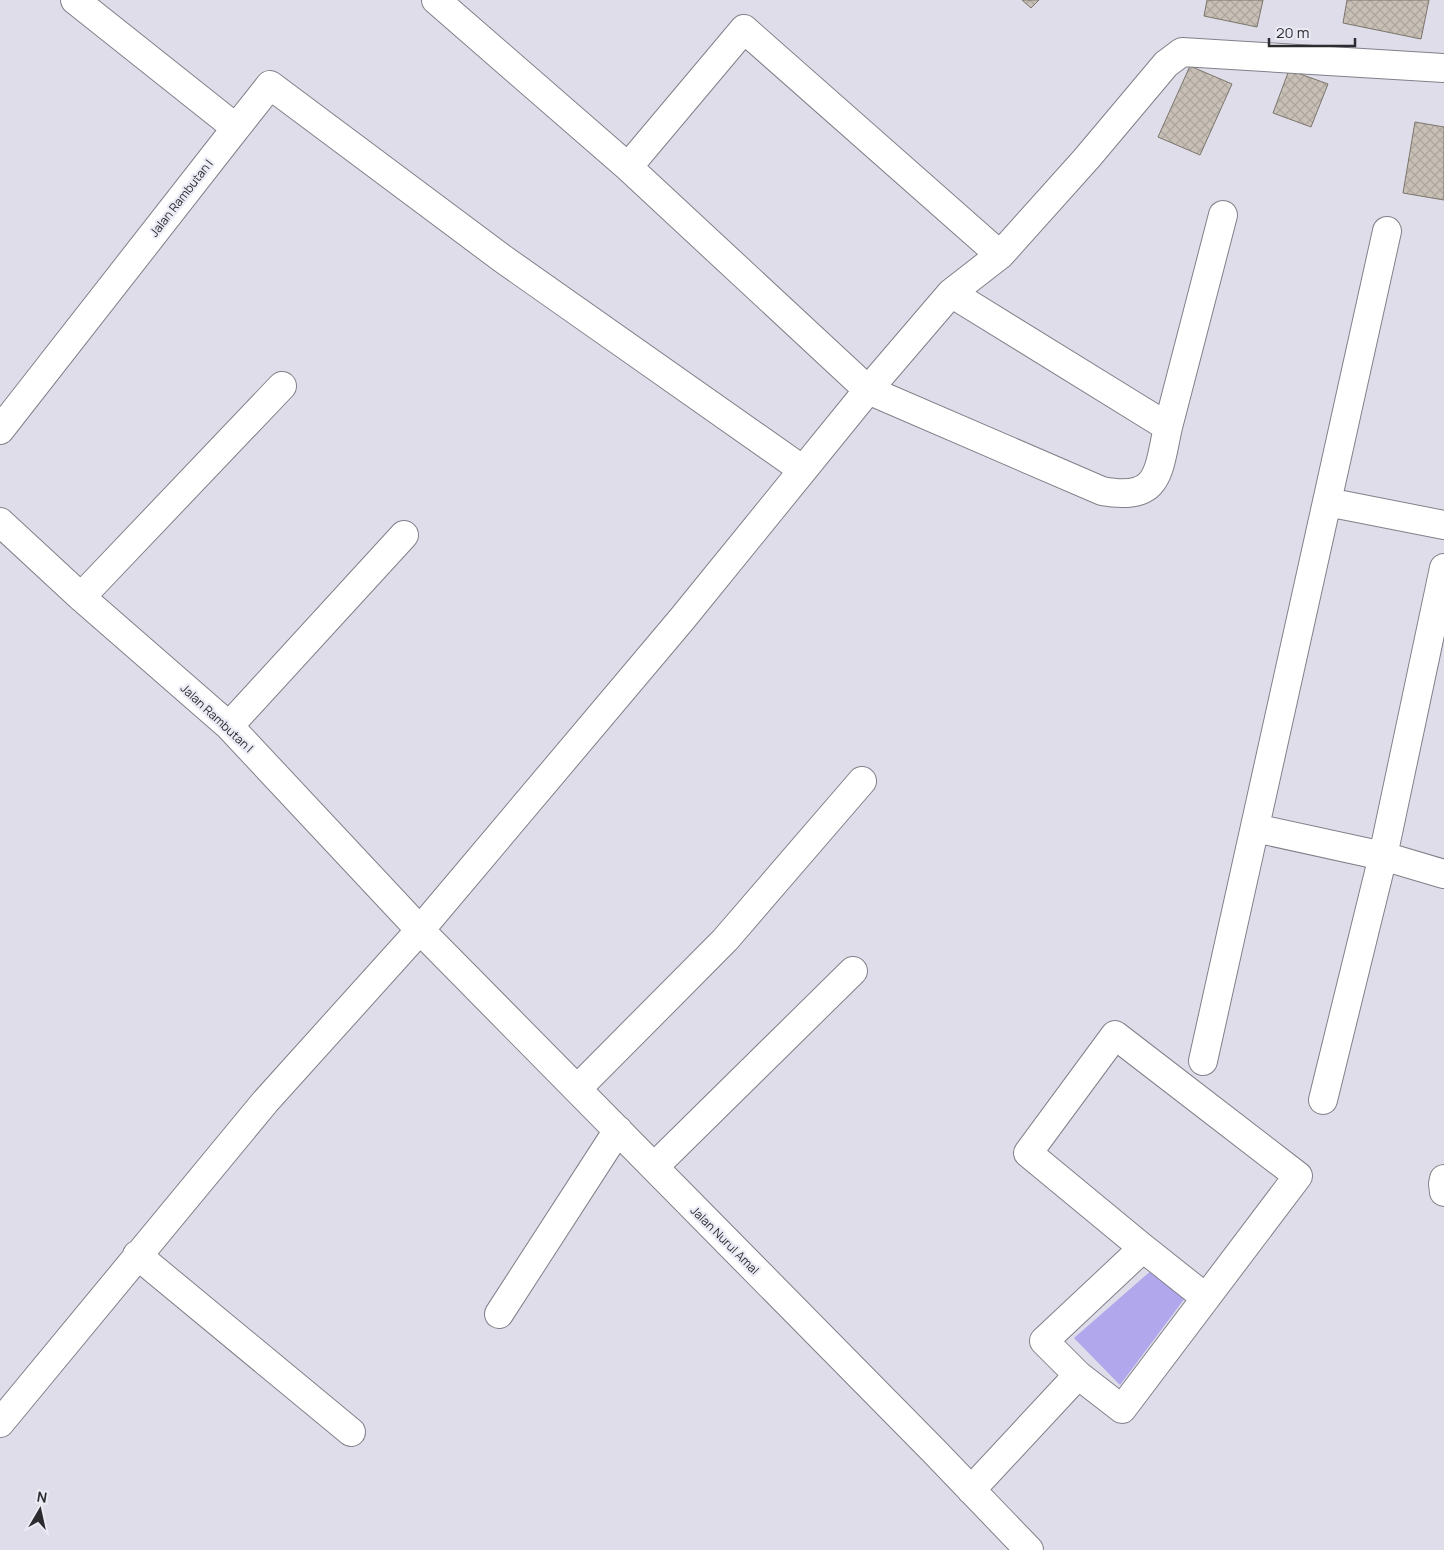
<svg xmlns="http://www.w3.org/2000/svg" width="1444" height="1550" viewBox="0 0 1444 1550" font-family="Manrope,sans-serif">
  <defs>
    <pattern id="building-cross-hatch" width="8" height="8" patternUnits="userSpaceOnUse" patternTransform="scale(1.25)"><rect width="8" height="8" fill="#c8c0b6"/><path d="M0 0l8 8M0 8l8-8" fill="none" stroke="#aca59d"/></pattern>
  </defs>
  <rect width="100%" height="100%" fill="#dedde9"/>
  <path fill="#b0a7ec" d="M1153,1269L1185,1298L1120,1385L1074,1338Z"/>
  <path fill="url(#building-cross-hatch)" stroke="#7c756c" d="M1022,0H1039L1031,8Z
    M1207,0H1263L1257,27L1204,16Z
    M1347,0H1429L1421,39L1343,23Z
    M1190,66L1232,84L1200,155L1158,137Z
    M1289,70L1328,84L1311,127L1273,113Z
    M1415,122L1444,127V200L1403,193Z"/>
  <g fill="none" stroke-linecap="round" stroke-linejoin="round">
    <defs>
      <path id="street" d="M436,0L628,167L868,390L1102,491C1160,502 1158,472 1168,427L951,293
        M236,128L270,85L503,259L803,470
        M628,167L744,29L1000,255
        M1168,427L1223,215
        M0,430L236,128L75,0
        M1327,502L1444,525
        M0,522L81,597L229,726L420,930L933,1450L1029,1550
        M81,597L282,386
        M229,726L404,535
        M1255,828L1383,856L1444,874
        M1203,1061L1387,231
        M577,1089L725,940L862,781
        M1323,1100L1383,856L1444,568
        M654,1167L853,971
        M1444,1179L1443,1184L1444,1192
        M1143,1248L1206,1298
        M137,1255L351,1432
        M499,1314L618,1130
        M0,1423L265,1102L420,930L682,619L868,390L951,293L1000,255L1087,158L1166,64L1182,52L1444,68
        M971,1490L1078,1375L1044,1341L1143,1248L1028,1153L1115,1035L1298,1176L1122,1409L1078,1375"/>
    </defs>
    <use href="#street" stroke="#80808a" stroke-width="30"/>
    <use href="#street" stroke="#fff" stroke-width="28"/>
  </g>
  <g text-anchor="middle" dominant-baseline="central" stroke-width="4.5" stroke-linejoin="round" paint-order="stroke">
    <g font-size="12" fill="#2c2c30" stroke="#ebebf6">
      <text transform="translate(181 198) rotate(-52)">Jalan Rambutan I</text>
      <text transform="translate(217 718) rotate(43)">Jalan Rambutan I</text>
      <text transform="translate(725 1240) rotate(45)">Jalan Nurul Amal</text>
    </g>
  </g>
  <g transform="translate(40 1510) rotate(9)" stroke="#ebebf6" stroke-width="4" paint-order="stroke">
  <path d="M0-4L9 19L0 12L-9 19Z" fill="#2c2c30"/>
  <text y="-8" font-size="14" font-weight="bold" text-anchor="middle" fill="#2c2c30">N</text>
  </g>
  <path d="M1269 38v8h86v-8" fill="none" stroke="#2c2c30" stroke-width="2.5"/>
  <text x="1276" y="38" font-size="15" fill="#2c2c30" stroke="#ebebf6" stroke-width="4" paint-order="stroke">20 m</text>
</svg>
